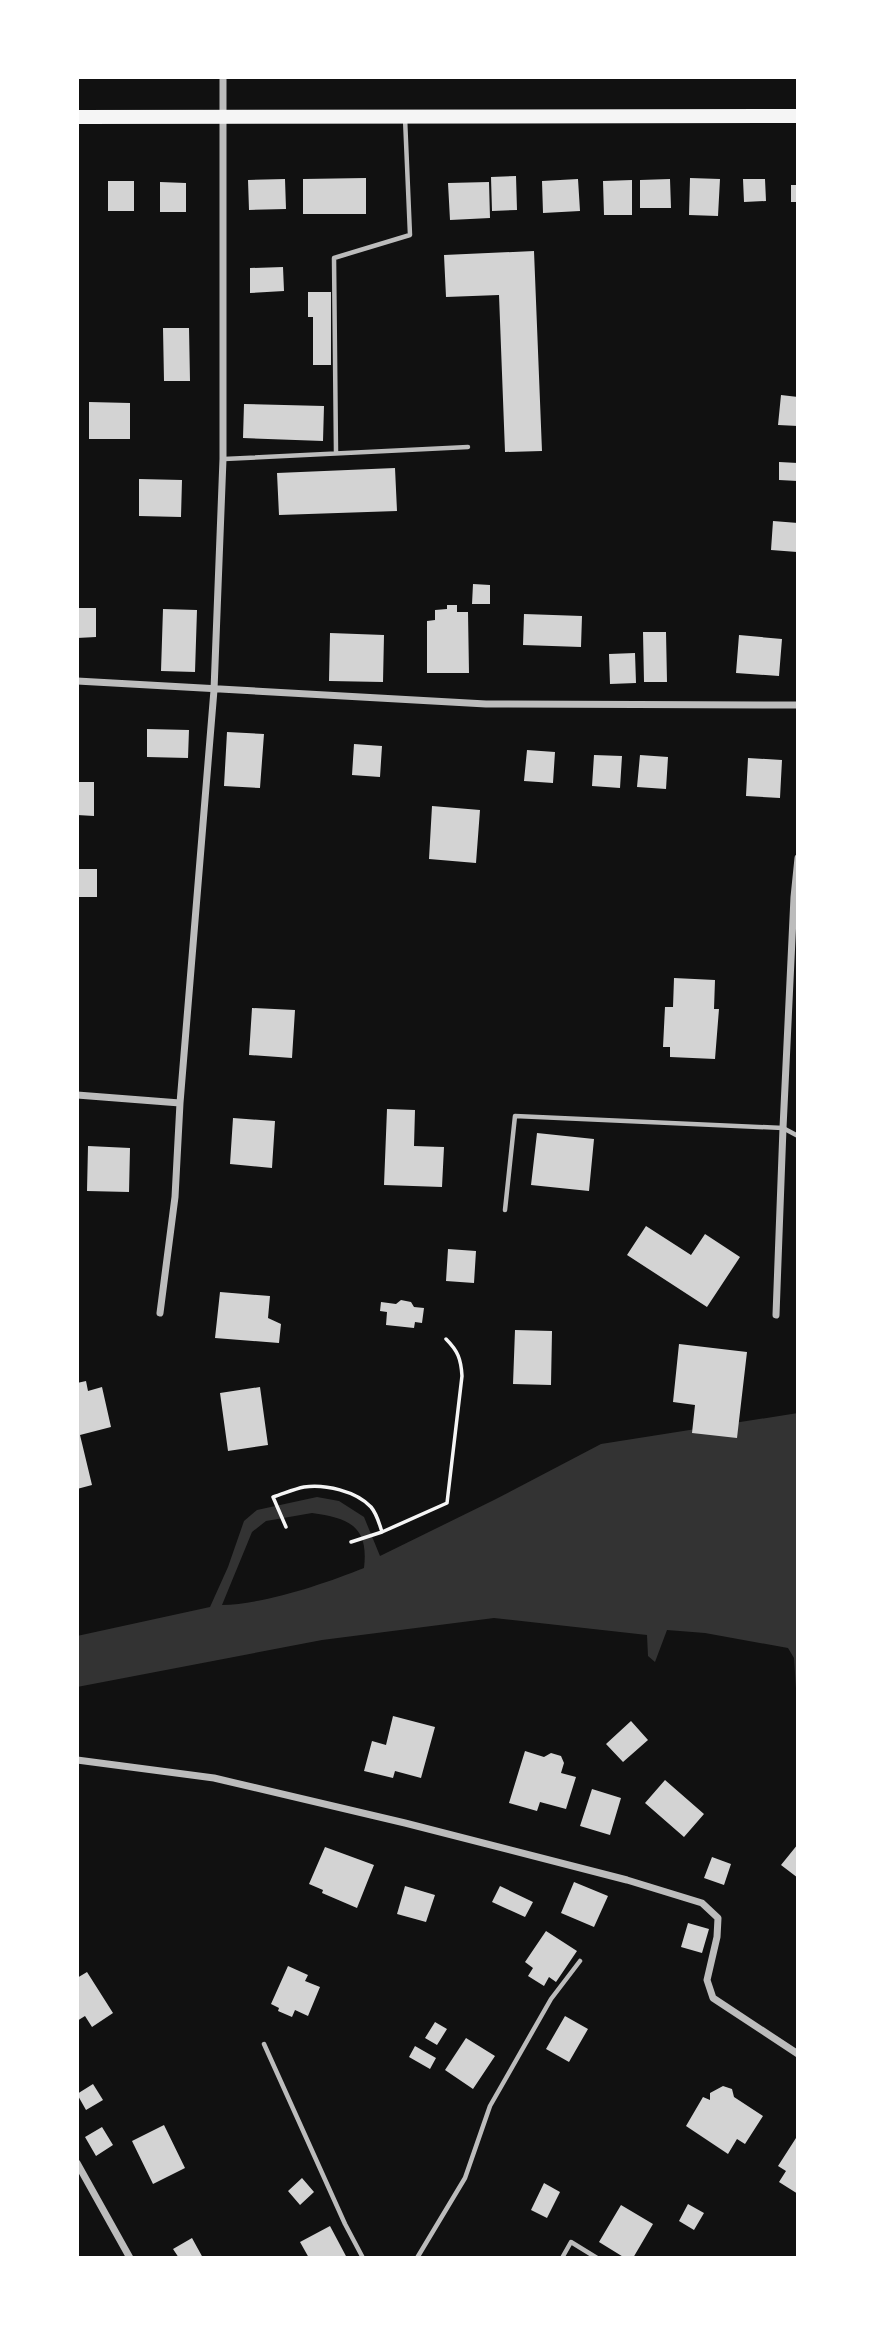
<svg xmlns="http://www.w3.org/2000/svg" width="875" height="2335" viewBox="0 0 875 2335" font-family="'Fira Sans',sans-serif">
  <rect width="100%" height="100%" fill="#111"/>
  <path fill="#333" fill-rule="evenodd" d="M798,1413V1719L794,1658L788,1648L705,1633L667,1630L655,1662L648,1656L647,1635L494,1618L322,1640L77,1687V1636L210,1607L228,1567L244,1521L257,1510L317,1497L339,1501L364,1517L380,1556L494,1500L601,1444ZM312,1513C349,1518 369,1526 364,1568C324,1584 265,1604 222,1605L252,1532L266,1521Z"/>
  <path fill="#d3d3d3" d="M516,176L517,210L492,211L491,177Z
    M366,178V214H303V179Z
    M690,178L720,179L718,216L689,215Z
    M285,179L286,209L249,210L248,180Z
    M578,179L580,211L543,213L542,181Z
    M670,179L671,208H640V180Z
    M743,179H765L766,201L744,202Z
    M632,180V215H604L603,181Z
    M108,181H134V211H108Z
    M160,182L186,183V212H160Z
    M489,182L490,218L450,220L448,183Z
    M791,185H798V202H791Z
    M534,251L542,451L505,452L499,295L446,297L444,255Z
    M283,267L284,291L250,293V268Z
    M308,292H331V365H313V317H308Z
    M163,328H189L190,381H164Z
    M781,395L798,397V426L778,425Z
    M89,402L130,403V439H89Z
    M244,404L324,406L323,441L243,438Z
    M779,462L798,463V481L779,480Z
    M395,468L397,511L279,515L277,473Z
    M139,479L182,480L181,517L139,516Z
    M773,521L798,523L797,552L771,550Z
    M473,584L490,585V604H472Z
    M447,605H457V612H468L469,673H427V621L435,620V610L447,609Z
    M77,608H96V637L77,638Z
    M163,609L197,610L195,672L161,671Z
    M524,614L582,616L581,647L523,645Z
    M643,632H666L667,682H644Z
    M330,633L384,635L383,682L329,681Z
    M739,635L782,639L779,676L736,673Z
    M635,653L636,683L610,684L609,654Z
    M147,729L189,730L188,758L147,757Z
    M227,732L264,734L260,788L224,786Z
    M354,744L382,746L380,777L352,775Z
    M527,750L555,752L553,783L524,781Z
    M594,755L622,756L620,788L592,786Z
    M640,755L668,757L666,789L637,787Z
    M748,758L782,760L780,798L746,796Z
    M77,782H94V816L77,815Z
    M432,806L480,810L476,863L429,859Z
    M77,869H97V897H77Z
    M674,978L715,980L714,1009H719L715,1059L670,1057V1047H663L665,1007H673Z
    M252,1008L295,1010L292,1058L249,1055Z
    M387,1109L415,1110L414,1146L444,1147L442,1187L384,1185Z
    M233,1118L275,1121L272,1168L230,1164Z
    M537,1133L594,1139L589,1191L531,1185Z
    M88,1146L130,1148L129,1192L87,1191Z
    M646,1226L691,1255L705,1234L740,1257L707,1307L627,1255Z
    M448,1249L476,1251L474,1283L446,1281Z
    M220,1292L270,1296L268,1318L281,1324L279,1343L215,1338Z
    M401,1300L411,1302L414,1307L424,1308L422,1323L415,1322L414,1328L386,1325L387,1312L380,1311L381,1302L396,1304Z
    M515,1330L552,1331L551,1385L513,1384Z
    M679,1344L747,1352L737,1438L692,1433L695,1405L673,1402Z
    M86,1381L88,1391L102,1387L111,1427L80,1435L92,1485L77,1489V1383Z
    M260,1387L268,1445L228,1451L220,1393Z
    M393,1716L435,1727L421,1778L395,1771L393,1778L364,1771L372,1741L386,1745Z
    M631,1721L648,1740L623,1762L606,1744Z
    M525,1751L544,1757L551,1753L561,1756L564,1763L561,1773L576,1777L566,1809L540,1802L537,1811L509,1803Z
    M665,1780L704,1814L684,1837L645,1803Z
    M592,1789L621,1798L610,1835L580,1826Z
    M798,1844V1878L781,1865Z
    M325,1847L374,1865L357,1908L322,1893L323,1890L309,1884Z
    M712,1857L731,1864L724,1885L704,1878Z
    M574,1882L608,1896L594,1927L561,1913Z
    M405,1886L435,1895L426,1922L397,1914Z
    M500,1886L533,1902L525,1917L492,1902Z
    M688,1923L709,1929L702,1953L681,1947Z
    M546,1931L577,1951L556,1982L549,1977L544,1986L528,1976L533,1968L525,1962Z
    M288,1966L308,1975L305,1981L320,1987L308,2016L295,2010L292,2017L278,2011L279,2008L271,2004Z
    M87,1972L113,2013L92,2027L85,2016L77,2021V1978Z
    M565,2016L588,2029L569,2062L546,2049Z
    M435,2022L447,2029L437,2045L425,2038Z
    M466,2038L495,2056L473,2089L445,2070Z
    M415,2046L436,2058L430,2069L409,2057Z
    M93,2084L103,2100L86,2110L77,2094Z
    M723,2086L732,2089L734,2097L763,2116L745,2144L737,2139L728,2154L686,2126L703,2097L710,2100V2093Z
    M164,2125L185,2168L153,2184L132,2141Z
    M102,2127L113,2145L96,2156L85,2137Z
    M796,2138L798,2140V2194L779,2182L786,2171L778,2166Z
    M302,2178L314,2192L300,2205L288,2191Z
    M544,2183L560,2192L547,2218L531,2210Z
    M688,2204L704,2213L694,2230L679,2221Z
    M621,2205L653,2224L633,2258H625L599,2242Z
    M330,2226L347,2258H309L300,2242Z
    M192,2238L203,2258H179L173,2249Z"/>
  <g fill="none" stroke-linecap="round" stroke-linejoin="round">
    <path stroke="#f5f5f5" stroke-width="3.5" d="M286,1527L273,1497C283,1494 294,1489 304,1487C325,1484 356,1491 371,1507C377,1514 379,1523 382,1532L447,1503L462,1376C461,1359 458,1351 446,1339
      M351,1542L382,1532"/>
    <path stroke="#bcbcbc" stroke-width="4.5" d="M336,452L334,258L410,235L405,118
      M224,459L468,447
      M505,1210L515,1116L783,1128L798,1136
      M264,2044L345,2224L363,2258
      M417,2258L465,2178L490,2106L551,1999L580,1961
      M562,2258L571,2242L597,2258"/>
    <path stroke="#bcbcbc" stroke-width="7" d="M77,681L486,704L798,705
      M77,1095L180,1103
      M160,1313L175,1197L180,1103L214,690L223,459V77
      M776,1315L783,1128L794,897L798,858
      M77,1760L214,1778L405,1823L627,1880L702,1903L718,1918L717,1937L707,1980L713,1998L798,2054
      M77,2163L130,2258"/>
    <path stroke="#f5f5f5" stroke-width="14" d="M77,117L798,116"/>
  </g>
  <rect width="875" height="2335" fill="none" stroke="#ffffff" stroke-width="158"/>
</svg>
